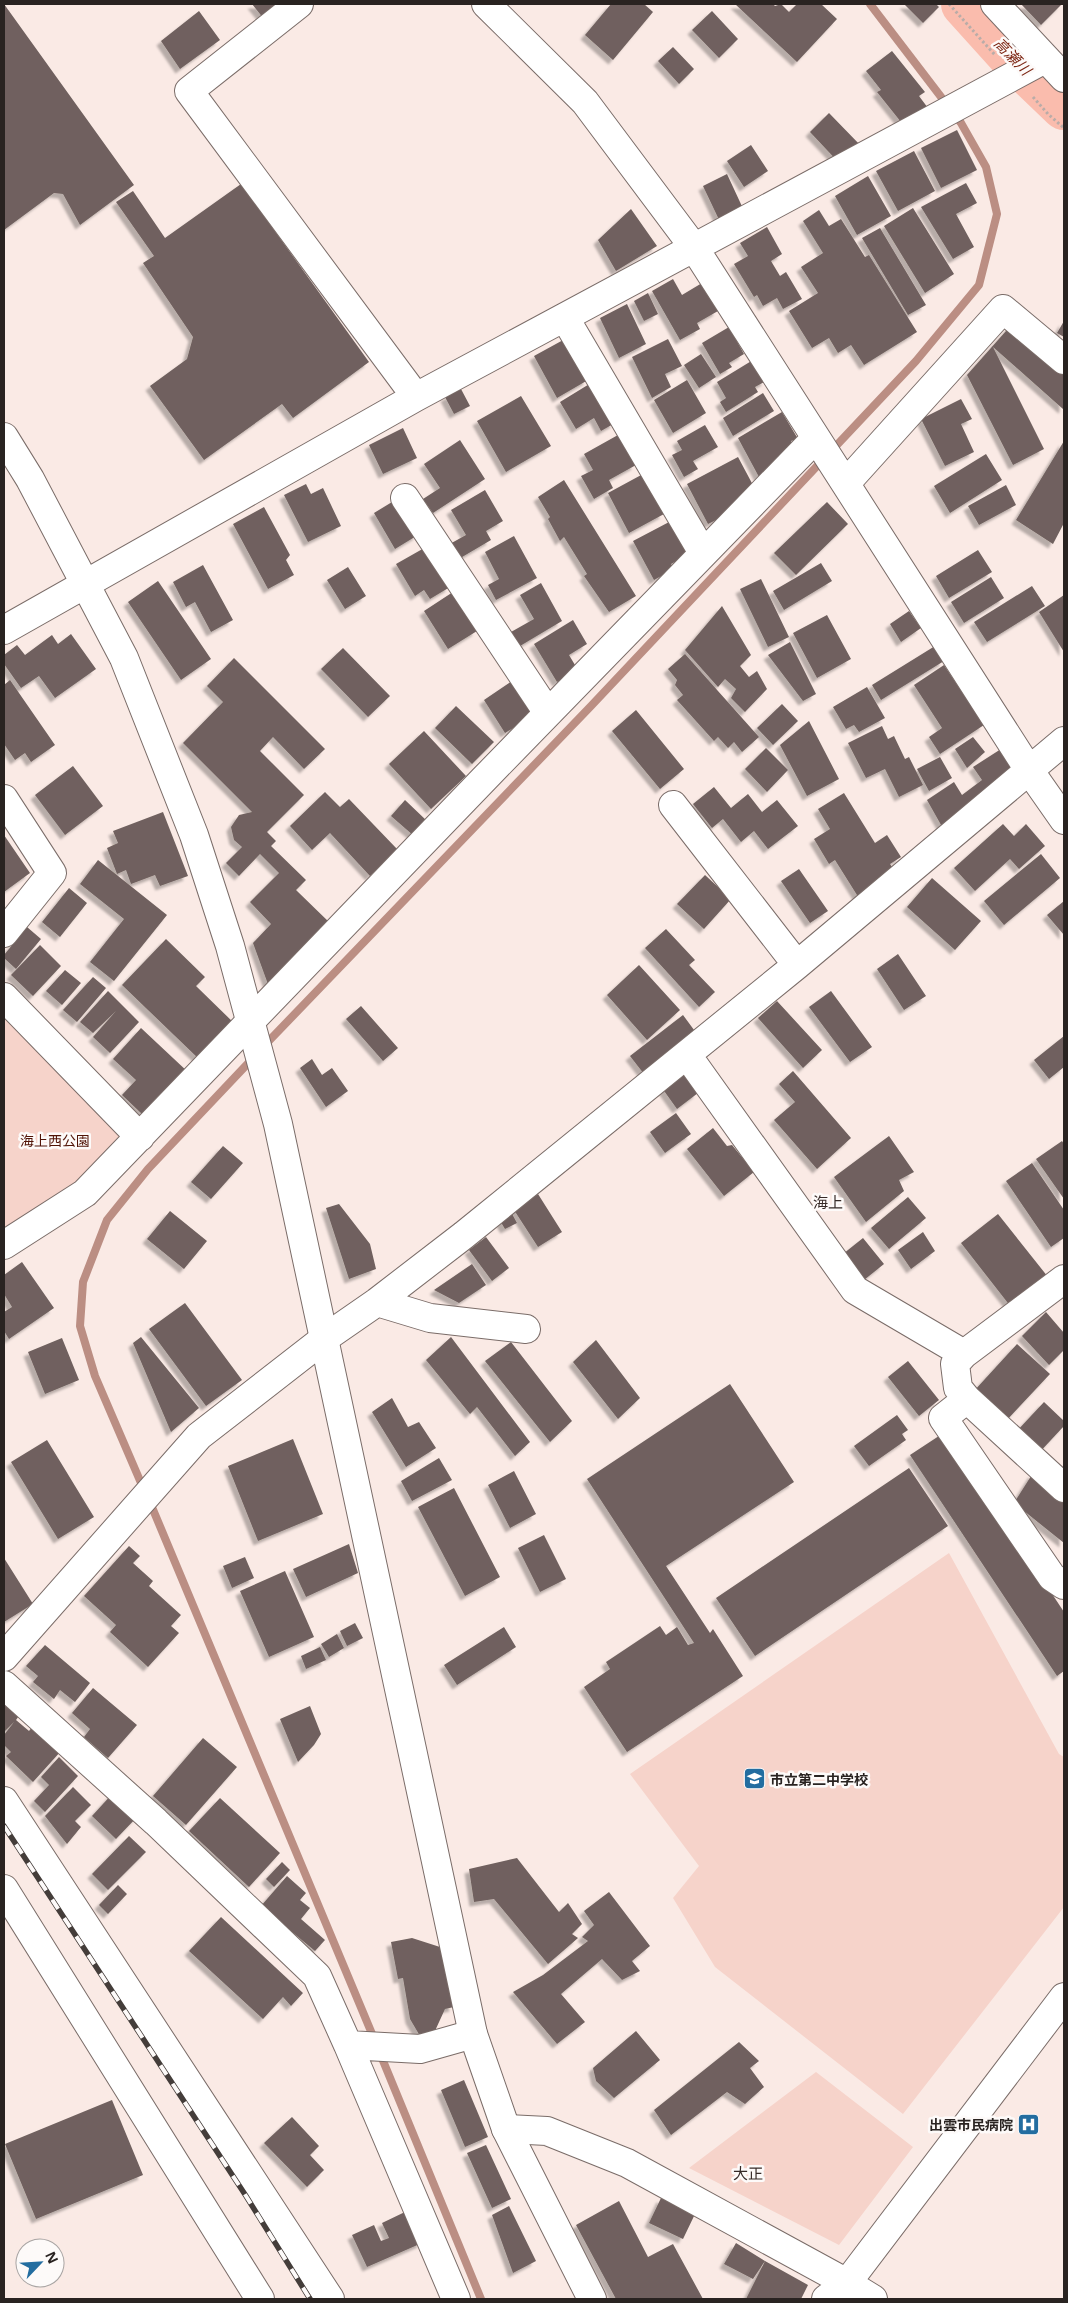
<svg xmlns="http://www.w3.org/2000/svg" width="1068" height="2303" viewBox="0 0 1068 2303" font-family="'Open Sans','Noto Sans JP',sans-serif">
  <defs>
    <filter id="shadow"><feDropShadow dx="-4.5" dy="4.5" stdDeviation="1" flood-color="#0004"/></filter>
  </defs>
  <rect width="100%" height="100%" fill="#faeae5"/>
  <path fill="#f6d3ca" d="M4,1010L123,1133L122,1145L81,1187L4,1236Z
    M949,1553L1059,1754L1064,1757V1907L903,2114L715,1967L673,1898L699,1866L630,1774Z
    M816,2072L913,2147L839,2245L689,2168Z"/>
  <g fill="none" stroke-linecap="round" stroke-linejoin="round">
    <path stroke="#bb8e83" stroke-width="8" d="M263,1047L591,706L916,361L979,285L997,214L986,167L961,123L870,4
      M144,1490L95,1376L80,1326L83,1282L107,1220L148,1169L254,1057
      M149,1500L375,2041
      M379,2051L481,2299"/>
    <path stroke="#fabcad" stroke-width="46" d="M964,4L1010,55L1064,107"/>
  </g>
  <path fill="#6f615e" filter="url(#shadow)" d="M4,4L134,185L80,225L63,194L54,193L4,230Z
    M252,4H283L264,19Z
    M611,4H644L653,12L613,60L585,35Z
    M735,4H773L775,6L781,4L789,12L797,4H821L837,19L797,62Z
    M904,4H936L939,7L923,23Z
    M1021,4H1062L1041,25Z
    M199,11L220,40L180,69L161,41Z
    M712,11L738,39L719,58L692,30Z
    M673,47L694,69L679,84L658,61Z
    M892,51L925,92L919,96L928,108L905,127L877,92L881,90L866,71Z
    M829,113L862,147L842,166L810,132Z
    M957,130L977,170L941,188L921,148Z
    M751,145L768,171L744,187L727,161Z
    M914,151L935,191L898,211L876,171Z
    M727,174L746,215L722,226L703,186Z
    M868,176L891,216L857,235L835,196Z
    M966,183L977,203L956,214L974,247L953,259L921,207Z
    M241,184L369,362L293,418L282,404L204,460L150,386L187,359L193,337L143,263L154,256L116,202L133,191L165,238Z
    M913,208L954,274L925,293L884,226Z
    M631,209L657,246L616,271L598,240Z
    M819,210L829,226L841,219L865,257L869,255L917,332L864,365L851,345L838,353L829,338L812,348L789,311L818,293L801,267L823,253L803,221Z
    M767,227L782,254L771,261L780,276L786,272L802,299L783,309L777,298L763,306L757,295L754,297L734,264L748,256L740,243Z
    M880,228L926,305L908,315L862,238Z
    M673,279L682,295L702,283L718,311L697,323L700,329L680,340L652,291Z
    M648,293L658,314L644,321L634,301Z
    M627,304L646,344L619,358L600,318Z
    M1064,321V337L1057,333Z
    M1014,322L1064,367V407L1063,409L993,347L1044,449L1013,465L967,375Z
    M729,327L744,354L729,363L732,367L720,374L702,343Z
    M565,339L588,380L557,398L534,356Z
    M668,339L682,366L665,374L671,387L652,398L632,357Z
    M701,354L716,377L699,388L684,365Z
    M753,360L766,381L755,387L758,392L726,412L720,402L726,398L717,382Z
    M687,380L706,413L673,433L654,400Z
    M591,383L615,423L601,431L594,418L576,429L560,402Z
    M461,389L470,406L454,414L445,397Z
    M763,393L774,411L733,436L723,418Z
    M521,396L551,446L506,472L477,421Z
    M961,399L972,419L961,424L974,452L945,466L921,419Z
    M782,412L798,439L791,441L794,450L759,477L738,438Z
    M705,425L718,447L693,461L698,469L684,477L672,455L682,450L677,441Z
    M403,428L417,458L383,474L369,445Z
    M618,435L636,465L609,480L613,488L594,499L581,476L593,470L584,454Z
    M460,440L485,479L433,513L423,499L440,488L424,464Z
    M1064,441V523L1053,544L1016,520Z
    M986,454L1002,480L950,513L934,486Z
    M738,457L754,487L730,513L708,524L687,484Z
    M643,474L664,514L629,533L608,493Z
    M564,480L636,596L609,612L584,576L587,574L564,537L560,541L548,519L550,517L538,497Z
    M306,484L311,494L323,488L341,526L308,542L284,495Z
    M1006,485L1016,505L979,525L968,506Z
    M485,490L503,521L486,531L491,540L457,560L448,545L466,535L451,510Z
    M397,499L418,535L395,549L374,513Z
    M827,502L848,524L796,575L774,553Z
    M264,507L290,555L286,560L294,575L268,589L233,524Z
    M671,521L689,554L671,564L674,569L654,580L633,541Z
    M514,536L537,578L496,600L488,585L499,579L485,552Z
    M426,547L450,587L430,599L424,590L415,596L396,564Z
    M978,550L992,572L949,598L936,576Z
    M821,563L832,581L784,610L773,591Z
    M203,565L233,620L211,632L195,602L186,607L173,582Z
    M348,567L366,596L345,609L327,580Z
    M991,577L1004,598L964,623L951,602Z
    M761,579L789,637L768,647L740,589Z
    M158,581L211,659L181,680L128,602Z
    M541,583L562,621L520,646L511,632L534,619L520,595Z
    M1032,586L1045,606L987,642L974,622Z
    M453,592L477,631L448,649L424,611Z
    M1064,595V652L1039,612Z
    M722,606L751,655L740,666L749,677L757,671L767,689L745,712L731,698L736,689L725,679L718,687L685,650Z
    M909,611L921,628L901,642L890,624Z
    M827,615L851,659L817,678L793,633Z
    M573,620L587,644L569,655L578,670L557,682L534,644Z
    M71,634L96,669L55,698L39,676L21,688L4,664V655L17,645L25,655L52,635L58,644Z
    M790,642L816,694L803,701L768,655Z
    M935,646L944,661L881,700L872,685Z
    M343,648L390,696L368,717L321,669Z
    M685,654L759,737L742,752L734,742L728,748L718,737L714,741L677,700L683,695L675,685L677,680L668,669Z
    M234,658L325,749L304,769L273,737L260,751L304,795L267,832L276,841L271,846L306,880L296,890L331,924L269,987L253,943L271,924L250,902L279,873L260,854L239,876L226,863L242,847L234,840L231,827L239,815L252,812L183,743L223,702L207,686Z
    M944,665L984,725L940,754L929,737L942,728L914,685Z
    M10,680L55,745L31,762L25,753L15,760L4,744V685Z
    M512,681L534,715L505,733L484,700Z
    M867,687L885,718L859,732L854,725L846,729L833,707Z
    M782,704L798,721L773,745L757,728Z
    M456,706L494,742L472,764L435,728Z
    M636,710L684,769L660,789L612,731Z
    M809,721L839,779L807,796L780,745Z
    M882,726L888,739L894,736L905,759L909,757L923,785L899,797L885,769L866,778L848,743Z
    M424,731L466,776L431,809L389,764Z
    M973,737L985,752L967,768L955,749Z
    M766,748L788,770L767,792L745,769Z
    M1001,749L1016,773L945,832L927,800L954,782L962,795L982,780L973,767Z
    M940,757L952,778L929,791L917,769Z
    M73,766L103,806L65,835L35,795Z
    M714,787L731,808L748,794L762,812L777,800L798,826L768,849L754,831L741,842L723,819L712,828L693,804Z
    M325,792L340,807L349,799L397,849L370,876L330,833L312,850L290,826Z
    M844,793L875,843L887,835L901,857L890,864L896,873L862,903L835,860L829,864L814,839L830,829L818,809Z
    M405,800L427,821L414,836L391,816Z
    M163,812L188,876L160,886L155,875L131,884L126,870L117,874L107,848L118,843L113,831Z
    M1003,824L1014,836L1026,824L1045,846L1019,869L1010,859L975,891L954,868Z
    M4,835L30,873L4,892Z
    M1041,854L1060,878L1004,925L984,901Z
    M98,860L167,915L114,981L90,962L124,919L80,884Z
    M799,869L828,911L810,923L781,881Z
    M705,875L731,899L704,929L677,904Z
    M932,878L981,921L955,950L907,907Z
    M69,888L87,903L60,937L42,922Z
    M1064,901V935L1047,915Z
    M27,927L41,939L16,969L4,958V955Z
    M666,929L695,960L689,965L715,992L699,1007L645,948Z
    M166,939L205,977L196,986L236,1025L201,1061L122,985Z
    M40,945L61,966L33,996L11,975Z
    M898,954L926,996L904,1010L877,969Z
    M639,965L680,1010L647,1040L607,995Z
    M65,970L81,983L62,1005L46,991Z
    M93,977L106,988L77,1022L63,1010Z
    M108,991L139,1022L110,1053L93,1037L116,1011L93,1033L80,1022Z
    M831,991L872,1047L850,1062L809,1007Z
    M777,1001L822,1050L803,1068L758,1018Z
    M361,1006L398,1048L383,1061L346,1019Z
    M683,1015L697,1034L644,1074L630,1056Z
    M141,1028L189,1073L167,1096L163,1091L142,1114L122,1095L136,1080L113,1059Z
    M1064,1036V1067L1049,1079L1034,1060Z
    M312,1059L322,1075L332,1068L348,1091L326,1107L300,1068Z
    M793,1071L851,1138L817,1169L774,1120L795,1102L779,1084Z
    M682,1073L698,1093L677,1109L662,1088Z
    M676,1113L691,1134L665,1153L650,1132Z
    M713,1128L727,1146L732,1145L754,1172L724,1196L687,1149Z
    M889,1136L914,1172L899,1180L904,1191L866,1222L834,1177Z
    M1062,1141L1064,1144V1199L1036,1159Z
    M223,1146L243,1163L211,1199L191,1182Z
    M1032,1163L1064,1210V1238L1051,1247L1006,1181Z
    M538,1194L562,1232L538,1247L514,1210Z
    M908,1197L926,1218L889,1249L871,1228Z
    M339,1204L370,1244L376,1269L349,1279L326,1208Z
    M170,1211L207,1241L184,1269L147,1239Z
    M511,1212L517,1223L505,1229L499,1219Z
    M998,1214L1048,1277L1011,1307L961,1243Z
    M923,1232L935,1251L911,1269L898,1250Z
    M486,1237L509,1268L492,1281L469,1250Z
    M863,1238L884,1264L864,1280L843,1254Z
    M22,1262L54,1308L9,1339L4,1331V1312L12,1307L4,1294V1275Z
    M472,1264L486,1285L459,1303L434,1290Z
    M185,1303L242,1380L206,1406L149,1329Z
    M1046,1312L1064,1333V1350L1049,1365L1022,1336Z
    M141,1337L199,1408L171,1432L133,1343Z
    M451,1337L530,1442L515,1456L477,1407L470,1414L426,1360Z
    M62,1338L79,1380L45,1394L28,1352Z
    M596,1340L640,1398L618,1419L573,1362Z
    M511,1342L572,1421L550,1442L485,1361Z
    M1017,1344L1050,1374L1006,1421L974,1391Z
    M908,1361L939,1400L919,1416L888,1377Z
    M730,1384L794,1482L666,1566L710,1633L713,1629L743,1676L627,1752L584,1687L610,1669L606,1662L660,1626L666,1635L677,1627L688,1645L694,1643L587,1479Z
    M392,1398L408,1427L419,1422L436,1448L406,1467L372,1412Z
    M1044,1402L1064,1421V1426L1037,1455L1015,1433Z
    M897,1415L908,1430L902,1434L906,1440L869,1466L854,1446Z
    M945,1432L1064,1612V1671L1057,1676L910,1455Z
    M293,1439L323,1514L258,1541L228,1466Z
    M47,1440L94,1517L58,1539L11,1462Z
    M439,1458L452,1480L412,1501L401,1481Z
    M909,1468L948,1526L755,1656L716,1598Z
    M514,1471L536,1514L510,1528L488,1485Z
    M1033,1473L1064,1501V1543L1014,1503Z
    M454,1488L500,1577L465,1596L418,1507Z
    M544,1535L566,1579L540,1592L518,1548Z
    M349,1544L358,1573L306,1597L293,1569Z
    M129,1546L140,1556L133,1563L153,1581L149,1586L181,1615L171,1626L179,1633L148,1667L110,1632L116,1625L84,1596Z
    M245,1557L254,1578L232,1588L223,1566Z
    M4,1558L33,1604L4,1622Z
    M285,1571L314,1637L269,1657L240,1591Z
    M355,1623L363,1638L347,1646L340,1631Z
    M504,1627L516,1647L457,1685L444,1665Z
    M337,1634L344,1648L329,1657L321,1644Z
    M45,1645L90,1683L75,1702L60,1690L54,1699L33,1682L38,1676L26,1666Z
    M320,1647L326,1660L306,1669L301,1656Z
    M93,1688L137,1725L108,1758L84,1737L90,1729L72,1713Z
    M4,1697L21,1713L16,1720L29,1731L33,1726L61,1751L33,1782L6,1756L11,1752L4,1745V1735L14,1722L4,1732Z
    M310,1706L321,1734L314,1745L298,1762L280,1719Z
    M203,1738L237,1767L186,1825L153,1796Z
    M59,1757L78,1776L45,1812L34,1801L49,1785L41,1777Z
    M73,1787L91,1805L75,1821L81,1827L67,1844L45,1816Z
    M113,1793L138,1816L116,1839L92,1816Z
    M220,1798L280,1853L249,1887L189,1831Z
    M129,1836L146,1852L108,1890L92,1874Z
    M517,1858L559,1912L568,1903L582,1924L572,1934L578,1938L548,1964L494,1899L474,1902L469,1869Z
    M282,1862L290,1870L274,1887L266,1879Z
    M287,1876L306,1893L300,1900L310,1908L301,1919L325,1940L315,1951L261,1906Z
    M118,1885L127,1894L108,1914L99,1905Z
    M609,1892L650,1946L632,1961L640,1971L622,1980L602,1959L561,1994L585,2022L557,2044L513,1992L543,1975L588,1941L582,1937L594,1925L584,1911Z
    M221,1917L303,1993L291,2006L283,1997L263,2019L189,1951Z
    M412,1938L440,1947L454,2007L445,2009L434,2033L420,2036L410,2019L403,1978L398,1979L391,1942Z
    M636,2031L660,2060L614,2098L596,2081L593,2068Z
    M739,2042L759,2061L750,2068L764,2087L745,2104L727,2092L671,2135L654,2110Z
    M464,2080L488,2137L465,2147L441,2090Z
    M112,2100L143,2175L36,2219L5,2144Z
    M292,2117L319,2146L310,2155L324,2170L307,2187L264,2143Z
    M486,2145L511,2199L492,2208L467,2153Z
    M661,2198L695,2214L683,2239L649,2223Z
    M619,2201L648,2257L673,2244L703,2299H616L576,2225Z
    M509,2206L536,2261L513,2273L492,2215Z
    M407,2211L422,2243L367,2267L352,2235L374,2225L381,2241L389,2238L382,2223Z
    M736,2243L765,2261L753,2279L724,2264Z
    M765,2261L808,2285L801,2299H746Z"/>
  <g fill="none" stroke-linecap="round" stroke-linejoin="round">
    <defs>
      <path id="minor" d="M299,4L189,91L416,397
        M486,4L585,102L695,249L1029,770L1064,820
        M995,4L1064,78
        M565,318L703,553
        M846,483L1003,309L1064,360
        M405,498L548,713
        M4,630L416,397L1045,59
        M4,799L52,873L4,933
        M673,805L797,965
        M4,997L140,1137
        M687,1055L855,1290L964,1354
        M4,1245L85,1193L484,779L816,438
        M1064,1279L964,1354L955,1364L958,1388L967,1399L943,1418L1052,1577L1064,1585
        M377,1302L430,1318L526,1329
        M967,1399L1064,1488
        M4,1657L199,1436L325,1338L377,1302L464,1235L797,965L1064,741
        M4,1685L156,1822L317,1976L348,2045L420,2049L473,2034
        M4,1801L330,2299
        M4,1889L260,2299
        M348,2045L456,2299
        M506,2129L547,2131L627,2163L847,2283L873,2299
        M826,2299L847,2283L1064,1997"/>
      <path id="tertiary" d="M4,437L30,479L124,658L194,835L230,946L278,1124L473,2034L506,2129L592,2299"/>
    </defs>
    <use href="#minor" stroke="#7a6c68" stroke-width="30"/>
    <use href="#tertiary" stroke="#7a6c68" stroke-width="30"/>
    <path stroke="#b9aca8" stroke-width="3" stroke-dasharray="2.5 2.5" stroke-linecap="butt" d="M949,4L995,55
      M1033,97L1048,114L1064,128"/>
    <use href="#minor" stroke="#fff" stroke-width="28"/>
    <use href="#tertiary" stroke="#fff" stroke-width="28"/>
    <defs>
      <path id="rail" d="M4,1826L246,2196L310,2299"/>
    </defs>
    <use href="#rail" stroke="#443d3a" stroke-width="5.5"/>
    <use href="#rail" stroke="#fdfaf9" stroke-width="4" stroke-dasharray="11" stroke-linecap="butt"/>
  </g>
  <defs>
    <symbol id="school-square" viewBox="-11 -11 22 22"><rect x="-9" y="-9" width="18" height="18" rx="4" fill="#236da0" stroke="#fdfaf9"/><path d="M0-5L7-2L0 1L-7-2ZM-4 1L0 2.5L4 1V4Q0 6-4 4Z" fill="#fff"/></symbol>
    <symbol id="hospital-square" viewBox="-11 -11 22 22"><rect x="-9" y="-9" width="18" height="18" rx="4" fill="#236da0" stroke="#fdfaf9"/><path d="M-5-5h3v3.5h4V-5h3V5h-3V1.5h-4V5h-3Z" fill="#fff"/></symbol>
  </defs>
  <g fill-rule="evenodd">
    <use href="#school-square" x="742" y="1766" width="25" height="25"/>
    <use href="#hospital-square" x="1016" y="2112" width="25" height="25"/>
  </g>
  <g text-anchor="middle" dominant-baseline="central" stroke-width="5" stroke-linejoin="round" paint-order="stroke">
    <g font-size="14" fill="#511407" stroke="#fdfaf9">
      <text x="55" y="1140">海上西公園</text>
    </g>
    <g font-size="14" font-weight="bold" fill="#292321" stroke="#fdfaf9" text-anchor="start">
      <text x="770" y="1779">市立第二中学校</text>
      <text x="1013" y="2124" text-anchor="end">出雲市民病院</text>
    </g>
    <g font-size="15" font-style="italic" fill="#7c2513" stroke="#fdfaf9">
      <text transform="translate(1013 56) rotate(46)">高瀬川</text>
    </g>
    <g font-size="15" fill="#362a27" stroke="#fdfaf9">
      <text x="828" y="1202">海上</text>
      <text x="748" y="2173">大正</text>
    </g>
  </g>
  <rect width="1068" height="2303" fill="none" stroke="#292321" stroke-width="10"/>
  <g transform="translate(40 2263) rotate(65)"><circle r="24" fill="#fdfaf9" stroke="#a8a4a3"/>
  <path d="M0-4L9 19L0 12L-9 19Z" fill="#236da0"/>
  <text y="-8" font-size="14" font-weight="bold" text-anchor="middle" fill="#292321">N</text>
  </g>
</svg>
